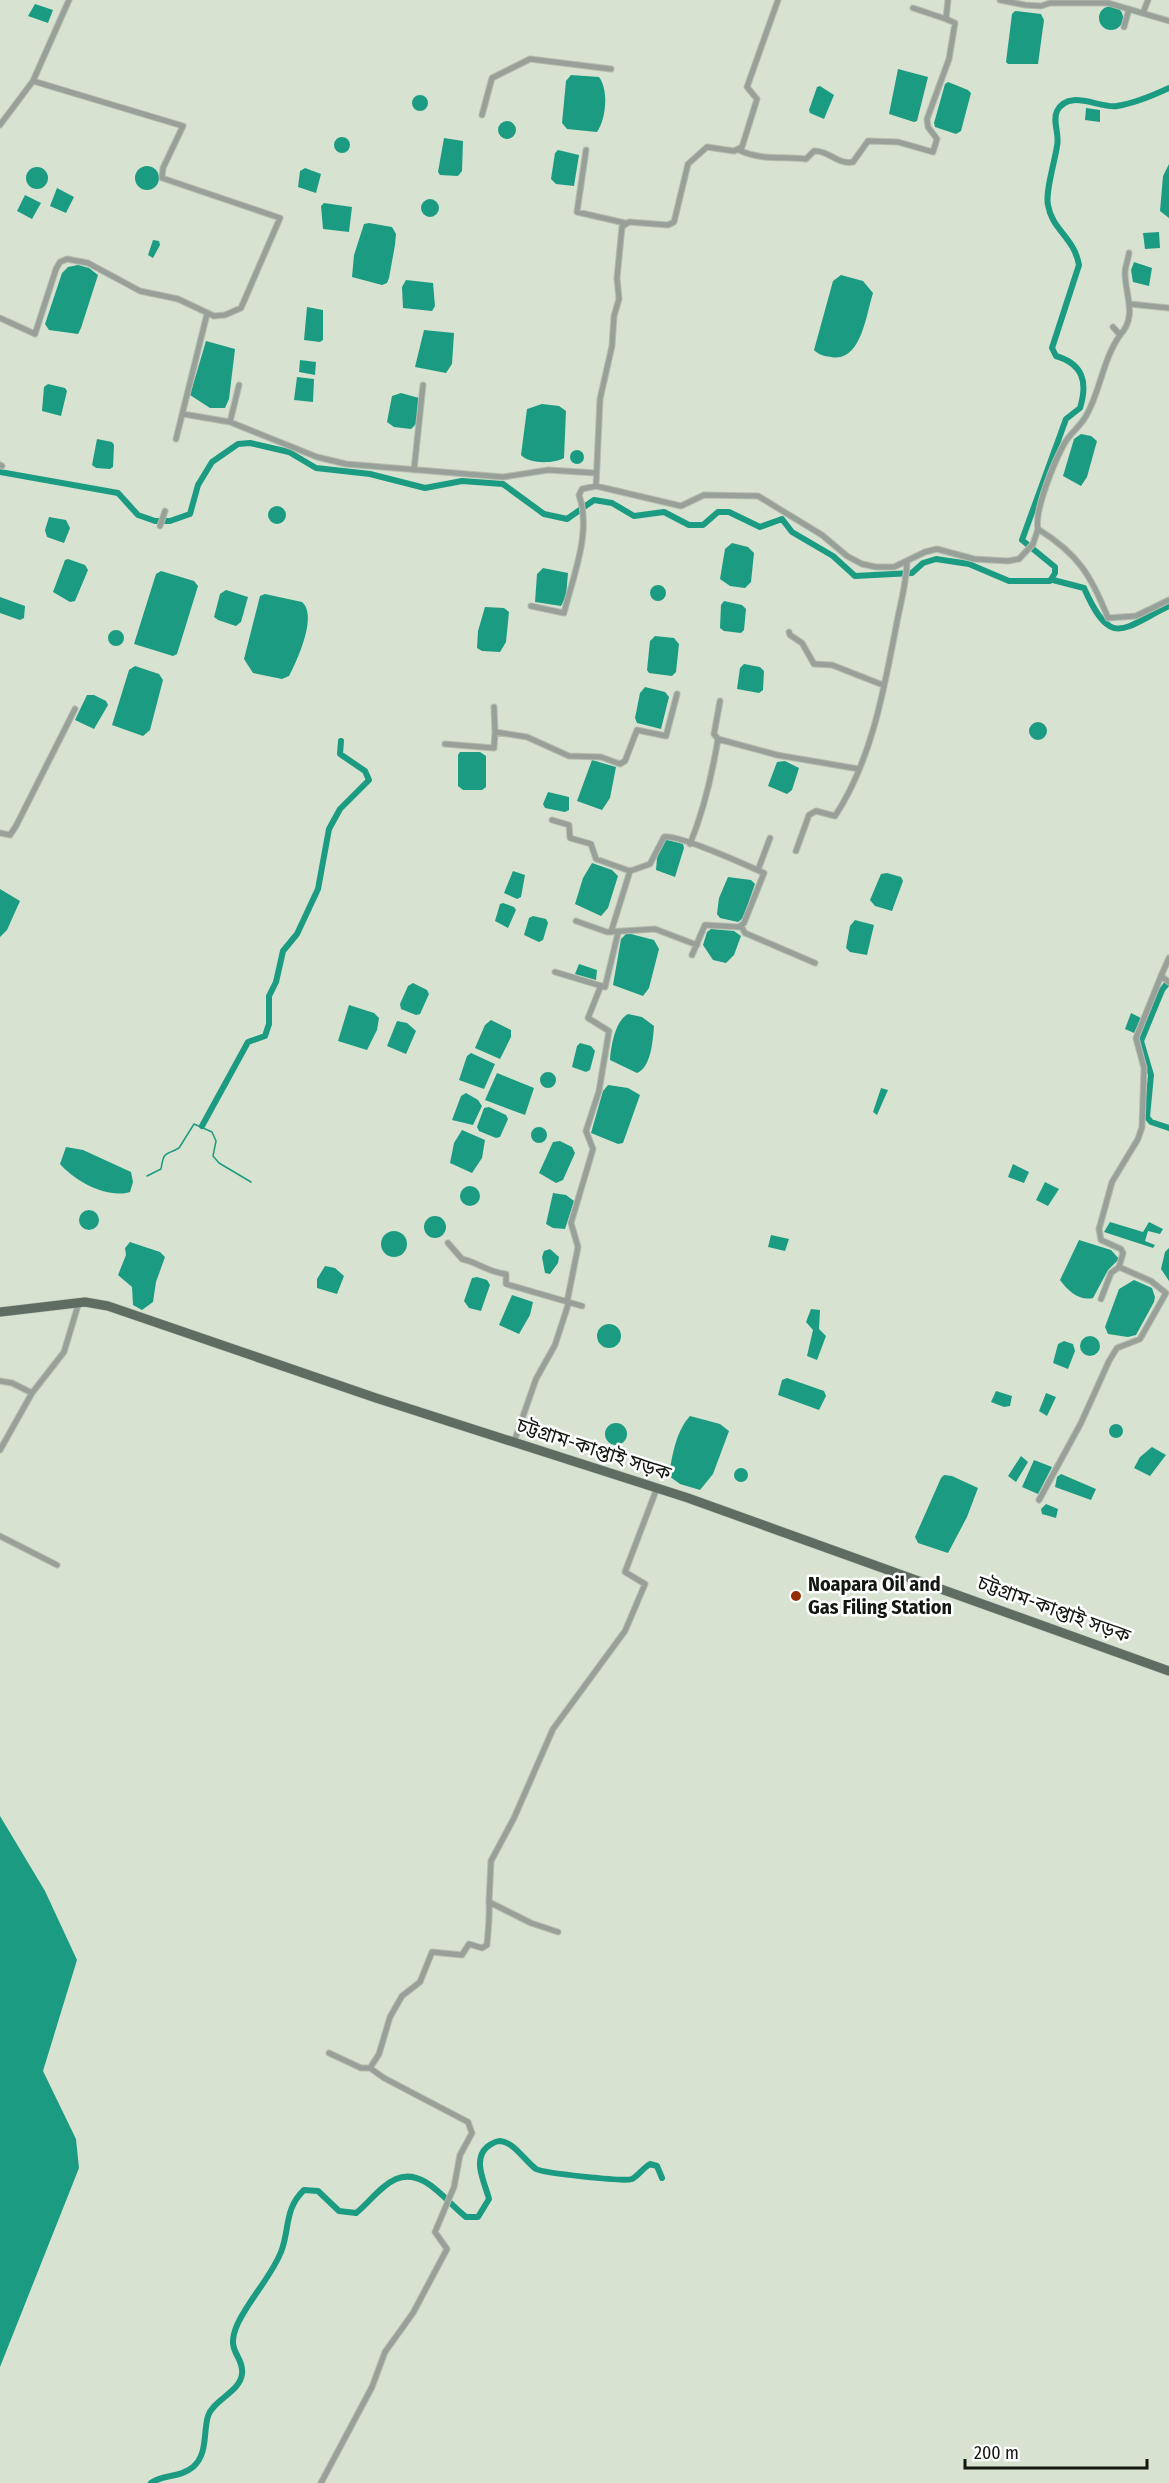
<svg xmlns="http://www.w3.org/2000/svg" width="1169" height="2483" viewBox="0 0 1169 2483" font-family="'Fira Sans Condensed','Noto Sans Bengali',sans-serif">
  <rect width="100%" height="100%" fill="#d7e2d1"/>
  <path fill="#1b9c82" d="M35,4L53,10L48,23L28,16Z
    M1099 18a12 12 0 1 1 24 0a12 12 0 1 1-24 0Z
    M1015,11L1041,14L1044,20L1038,64H1008L1006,62L1012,14Z
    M898,69L928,77L917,121L914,122L889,114Z
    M571,75L599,77C609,90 606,119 597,132L567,129L562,123L566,81Z
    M948,82L968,90L971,93L961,131L956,134L935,127L934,123L945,84Z
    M820,86L834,95L824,119L810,113L809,110L817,87Z
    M412 103a8 8 0 1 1 16 0a8 8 0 1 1-16 0Z
    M1086,108L1100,110V122L1085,120Z
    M498 130a9 9 0 1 1 18 0a9 9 0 1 1-18 0Z
    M334 145a8 8 0 1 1 16 0a8 8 0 1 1-16 0Z
    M444,138L463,141L462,171L458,176L440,175L438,172Z
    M558,150L579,155L574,186L556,184L551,179L555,153Z
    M1169,164V218L1160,211L1163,176Z
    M135 178a12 12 0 1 1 24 0a12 12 0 1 1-24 0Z
    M26 178a11 11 0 1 1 22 0a11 11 0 1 1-22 0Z
    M305,168L321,174L316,193L298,187L300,171Z
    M57,188L74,197L66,213L50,206Z
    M25,195L41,203L32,219L17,211Z
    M421 208a9 9 0 1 1 18 0a9 9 0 1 1-18 0Z
    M324,203L352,207L349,232L323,229L321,206Z
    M369,223L392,227L396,234L395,245L389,278L387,283L382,285L352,277L354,255L364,224Z
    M1159,232L1160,248L1145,249L1143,233Z
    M153,240L159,241L160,245L153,258L148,255Z
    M1134,262L1152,268L1149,286L1133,282L1131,270Z
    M78,265L89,268L98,275L81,328L78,334L49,330L45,324L62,273L68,267Z
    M841,275L863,281L873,293C866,315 861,363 831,357C824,356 819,355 814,350L833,281Z
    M406,280L433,283L435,306L432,311L403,308L402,287Z
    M307,307L323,310V340L320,342L304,340Z
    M424,330L454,333L452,364L446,373L415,367Z
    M206,341L235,349L229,399L225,408H210L190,395Z
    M300,360L316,362L315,375L299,372Z
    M297,377L314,379L313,402L294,400Z
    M48,384L65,388L67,391L61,416L42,411L44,387Z
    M401,393L419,398L416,424L411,429L394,427L387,422L392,396Z
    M542,404L559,406L566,411L564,458C554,464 529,464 521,455L527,409Z
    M1081,434L1091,436L1097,441L1087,477L1081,486L1063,476L1074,439Z
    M97,439L112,442L114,445L113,467L110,469L96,468L92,465Z
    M570 457a7 7 0 1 1 14 0a7 7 0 1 1-14 0Z
    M268 515a9 9 0 1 1 18 0a9 9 0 1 1-18 0Z
    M49,517L66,520L70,528L64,543L47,537L45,530Z
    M732,543L748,547L754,553L751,582L745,588L730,586L720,579L725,549Z
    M68,559L85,565L88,570L75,601L70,602L53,592L65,560Z
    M543,568L568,573L566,596L561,606L535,602L537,574Z
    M161,571L194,581L198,586L177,654L173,656L134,644L156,574Z
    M650 593a8 8 0 1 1 16 0a8 8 0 1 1-16 0Z
    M226,590L248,597L241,622L236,626L218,620L214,617L220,594Z
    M265,594L302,602C318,615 297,661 289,676L282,679L253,673L244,659L260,596Z
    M0,597L25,606L24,618L20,620L0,613Z
    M724,601L742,605L746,609L744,630L741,633L724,631L720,628L721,605Z
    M485,607L504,608L509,612L506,642L500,652L482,651L477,648L478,631Z
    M108 638a8 8 0 1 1 16 0a8 8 0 1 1-16 0Z
    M655,636L674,638L679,644L676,672L672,676L649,673L647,670L650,641Z
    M744,664L760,667L764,671L763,690L759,693L737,689L740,668Z
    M135,666L159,674L163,680L150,730L143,736L112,725L129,670Z
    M645,687L665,692L669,697L661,729L637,723L635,718L640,693Z
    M87,695H94L106,701L108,705L94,729L75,720Z
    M1029 731a9 9 0 1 1 18 0a9 9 0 1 1-18 0Z
    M460,752H480L486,756V787L482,790H463L458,786V755Z
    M592,760L616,767L610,798L602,810L577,801Z
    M785,761L799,768L792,790L787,794L768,786L777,762Z
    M548,792L569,797V810L565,812L545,808L543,804Z
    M664,839L683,844L684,848L675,877L656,870L657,858Z
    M592,863L612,870L618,876L608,908L601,916L575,904L583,878Z
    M513,871L525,875L521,897L517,899L504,893Z
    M887,873L901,877L903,881L892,911L875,906L870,900L881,874Z
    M728,877L751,880L755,884L743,918L738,922L720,918L717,914L719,898Z
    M0,889L20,901L7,930L0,937Z
    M503,903L514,907L516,910L508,928L495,921L500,904Z
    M533,916L546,919L548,923L543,940L539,942L524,935L529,918Z
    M855,920L874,925L867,955L850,952L846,948L850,926Z
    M711,929L734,931L741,936L734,955L726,963L713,960L703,945L707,932Z
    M627,933L654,940L659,949L649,988L643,996L613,985L621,939Z
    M579,964L597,970L596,980L575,974Z
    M413,983L427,990L429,994L420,1014L416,1015L401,1009L400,1004L408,986Z
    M349,1005L374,1013L379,1018L377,1030L367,1050L338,1041Z
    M1131,1013L1141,1018L1134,1033L1125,1029Z
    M628,1014L642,1017L654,1026C653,1040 651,1068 637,1073L610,1060C611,1046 615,1021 628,1014Z
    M491,1020L511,1030V1037L500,1059L475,1048L485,1025Z
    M397,1021L407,1023L416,1031L406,1054L387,1046Z
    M580,1043L591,1046L595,1051L590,1070L586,1072L572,1067L577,1046Z
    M471,1053L495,1064L484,1089L459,1080L467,1056Z
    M540 1080a8 8 0 1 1 16 0a8 8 0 1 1-16 0Z
    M497,1073L534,1088L525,1115L485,1100Z
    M608,1085L628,1088L640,1095L623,1143L618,1144L591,1133L603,1091Z
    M881,1088L888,1090L877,1115L873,1112Z
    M466,1093L478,1100L482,1106L473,1125L452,1120L461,1096Z
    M489,1107L506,1115L508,1119L500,1137L496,1138L479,1131L477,1127L484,1108Z
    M531 1135a8 8 0 1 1 16 0a8 8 0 1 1-16 0Z
    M462,1130L485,1140L482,1158L472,1173L450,1163L454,1143Z
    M560,1141L572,1147L575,1153L563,1180L556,1183L539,1173L553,1142Z
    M66,1147L83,1150L131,1172L133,1182L130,1192C107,1199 75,1181 60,1164Z
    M1013,1164L1029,1172L1024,1183L1008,1177Z
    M1045,1182L1059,1189L1048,1206L1036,1200Z
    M460 1196a10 10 0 1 1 20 0a10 10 0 1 1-20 0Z
    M553,1193L566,1195L574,1201L565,1229L553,1228L546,1224Z
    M79 1220a10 10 0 1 1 20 0a10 10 0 1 1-20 0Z
    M424 1227a11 11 0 1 1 22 0a11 11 0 1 1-22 0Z
    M1110,1222L1143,1232L1149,1222L1163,1229L1160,1234L1148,1231L1145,1241L1155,1245L1153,1248L1104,1232Z
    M381 1244a13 13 0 1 1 26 0a13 13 0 1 1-26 0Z
    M771,1235L789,1239L785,1251L768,1247Z
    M1079,1240L1111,1250L1119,1259L1108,1270L1093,1298C1079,1301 1068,1291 1060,1280Z
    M130,1242L160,1252L165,1257L156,1282L153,1302L142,1310L133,1305L132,1287L118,1275L126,1255L125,1248Z
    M1169,1248V1281L1161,1269L1165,1252Z
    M550,1249L559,1257L558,1263L550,1274L545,1273L542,1257L544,1251Z
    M325,1266L335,1268L344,1276L337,1294L317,1288V1279Z
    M477,1277L487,1280L490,1285L481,1311L469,1308L464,1301L472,1278Z
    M1134,1280L1152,1288L1155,1297L1154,1302L1136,1335L1128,1337L1108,1334L1105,1327L1119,1289Z
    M512,1295L533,1302L530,1315L519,1334L499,1325Z
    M811,1309L820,1310L819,1329L826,1336L817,1360L807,1356L813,1330L806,1322Z
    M597 1336a12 12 0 1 1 24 0a12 12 0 1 1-24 0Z
    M1080 1346a10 10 0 1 1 20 0a10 10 0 1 1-20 0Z
    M1064,1341L1073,1344L1075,1351L1068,1369L1053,1363L1058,1344Z
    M787,1378L824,1391L826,1396L819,1410L778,1395L782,1380Z
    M996,1391L1012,1396L1010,1406L1004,1407L991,1402Z
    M1046,1393L1056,1397L1047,1416L1039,1411Z
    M690,1416L720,1424L729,1431L713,1474L700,1490L680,1484L669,1476C672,1456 676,1431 690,1416Z
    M605 1434a11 11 0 1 1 22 0a11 11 0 1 1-22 0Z
    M1109 1431a7 7 0 1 1 14 0a7 7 0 1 1-14 0Z
    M1152,1447L1166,1455L1150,1476L1134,1468L1140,1457Z
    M1021,1456L1028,1462L1016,1482L1008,1476Z
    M1034,1460L1052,1467L1038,1494L1022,1487Z
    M734 1475a7 7 0 1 1 14 0a7 7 0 1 1-14 0Z
    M1061,1474L1096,1489L1091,1500L1055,1487L1057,1477Z
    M944,1475L952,1476L978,1488L967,1517L948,1553L918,1543L915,1537L941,1478Z
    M1046,1504L1058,1509L1056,1518L1042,1514L1041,1509Z
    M0,1816L45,1891L77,1960L43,2071L76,2139L79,2168L0,2367Z"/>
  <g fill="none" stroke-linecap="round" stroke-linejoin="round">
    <path stroke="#1b9c82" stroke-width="1.5" d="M147,1176L161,1169C164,1150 165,1156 179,1148L194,1124L212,1132L216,1141L213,1156L219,1163L251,1182"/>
    <path stroke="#1b9c82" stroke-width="6" d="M0,472L118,493L138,515L155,521H170L190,514L198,485L212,462L238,444L250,443L289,452L316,468L370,474L425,488L462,481L503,484L544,514L567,519L594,500L612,503L634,516L664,512L689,525H703L718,512H729L760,527L782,519L792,532L833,556L855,576L912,573L923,563L936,559L969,564L1009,581H1050L1055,573V567L1022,540L1066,419L1080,408C1088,382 1083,364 1056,356L1052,348L1079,265C1074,237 1052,230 1048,205C1045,192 1055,161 1057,146C1060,135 1052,121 1057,111C1069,88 1100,109 1117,106C1136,103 1152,96 1169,88
      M1053,580L1084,588C1111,649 1122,629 1169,606
      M1169,981L1162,990L1141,1041L1151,1075L1147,1117L1151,1122L1169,1128
      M202,1126L248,1042L265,1036L269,1024V996L276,982L283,951L297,934L318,889L329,829L340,809L369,780L365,771L340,754L341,741
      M151,2483C164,2474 180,2478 193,2467C208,2454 203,2433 208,2416C213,2400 240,2392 242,2374C244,2354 224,2353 238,2323C250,2298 271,2277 281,2252C290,2229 284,2209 304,2190L318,2191L339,2211L356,2213C369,2203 380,2186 396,2179C424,2167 447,2203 466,2217H478L489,2199C485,2183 472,2160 487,2147C491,2144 495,2141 500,2141C514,2142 525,2161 536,2169C543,2173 624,2182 632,2179C638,2176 643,2168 650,2164L657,2166L662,2178"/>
    <defs>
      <path id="street" d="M1000,0L1025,5L1041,6L1050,3H1108L1169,21
        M913,8L946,19
        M1143,13L1148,0
        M1124,27L1129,9
        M482,115L492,78L530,59L611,69
        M0,125L33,81L69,0
        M586,150L577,212L625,223
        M739,150C762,161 782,156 806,159L814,151C829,150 837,165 853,162L868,141L898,142L933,152L937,139L928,127L927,119L949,59L955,23L946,19L948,0
        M1130,304L1169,308
        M0,318L35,334L56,269L60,262L67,259L88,263L140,291L178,299L214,316L225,315L241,308L280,218L162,178L163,168L183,126L33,81
        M1113,327L1120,335C1138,316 1125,295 1125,273C1125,267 1128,260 1129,253
        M239,385L230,422L317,457L346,464L503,477L548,470L596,473
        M183,414L230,422
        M176,439L207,314
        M0,465L2,466
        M414,470L423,385
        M596,486L600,399L612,346L614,316L619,299L617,278L622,227L629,222L668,225L674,222L688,164L707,147L734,151L742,147L757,99L747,87L778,0
        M160,526L165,511
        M1038,529C1034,511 1054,463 1063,446C1069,434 1080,427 1086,416C1100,393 1102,361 1120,335
        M531,606L564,613C573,576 592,532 579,495L582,489L596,486L681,506L704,495L758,496L822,535L847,556L862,564L876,567H894L925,552L937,549L974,559L1008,561L1019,559L1033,544L1038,529C1078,554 1091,575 1108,618L1136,616L1169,600
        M789,632L790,635L802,643L814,664L832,665L883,685
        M494,707L495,732L527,737L569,756L601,757L620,764L625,761L637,730L666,736L677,694
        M718,739L777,755L859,769
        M445,744L494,748L495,732
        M552,820L569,825L570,838L591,844L596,859L630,871
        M0,833L10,835L16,826L75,709
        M690,844C704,810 712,775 718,739L714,734L720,701
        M796,851L809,815L816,811L835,816C871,762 884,690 896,627C900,605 906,586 907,563
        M758,870L770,838
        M576,921L607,932L655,929L697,945
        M741,926L745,933L815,963
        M611,932L630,871L650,864L664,837C678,834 746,865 764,873L744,923L739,927L705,925L692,955
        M1169,958L1161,976L1169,982
        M555,972L605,987L618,933
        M448,1243L462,1259C477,1262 490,1273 506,1274V1284L582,1306
        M1101,1299L1111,1273L1119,1267L1123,1253L1121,1249L1101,1240L1099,1229L1112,1182L1138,1139L1142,1127L1144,1068L1136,1038L1161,976
        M567,1302L578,1247L571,1223L593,1149L586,1131L599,1091L609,1031L588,1018L600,988
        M0,1381L12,1383L32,1393L64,1352L79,1302
        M514,1442L536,1379L555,1345L569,1302
        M0,1450L32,1393
        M1039,1500L1081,1423L1109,1361L1117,1348L1140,1339L1166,1293L1151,1281L1119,1267
        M0,1536L57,1565
        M558,1932L531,1923L489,1902L491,1861L514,1818L553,1729L625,1631L645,1584L625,1572L657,1488
        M329,2053L361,2068H370L379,2054L390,2017L402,1996L420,1982L432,1952L462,1955L469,1944L482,1948L487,1945C488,1930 490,1917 489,1902
        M321,2483L372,2387L385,2352L413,2313L447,2249L435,2232L454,2187L460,2155L472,2133L468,2122L384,2078L370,2068"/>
      <path id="primary" d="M0,1312L85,1302L108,1306L376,1398L688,1498L1169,1671"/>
    </defs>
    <use href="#street" stroke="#b4bdae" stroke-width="7"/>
    <use href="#primary" stroke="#b4bdae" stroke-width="10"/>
    <use href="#street" stroke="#98a09a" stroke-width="5"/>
    <use href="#primary" stroke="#5e6c62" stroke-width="9"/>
  </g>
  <circle fill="#942e06" stroke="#fff" stroke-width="2" cx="796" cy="1596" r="6"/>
  <g text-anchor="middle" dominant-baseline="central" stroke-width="5" stroke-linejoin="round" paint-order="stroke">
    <g font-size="20" fill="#131711" stroke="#fff">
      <text transform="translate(594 1449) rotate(18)">চট্টগ্রাম-কাপ্তাই সড়ক</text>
      <text transform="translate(1054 1609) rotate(20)">চট্টগ্রাম-কাপ্তাই সড়ক</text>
    </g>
    <g font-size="20" font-weight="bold" fill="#131711" stroke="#fff" text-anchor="start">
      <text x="808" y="1584">Noapara Oil and<tspan x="808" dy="23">Gas Filing Station</tspan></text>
    </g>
  </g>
  <path d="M965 2459v9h182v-9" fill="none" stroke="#131711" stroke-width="3"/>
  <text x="974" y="2459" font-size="18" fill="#131711" stroke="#ffffff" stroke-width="4.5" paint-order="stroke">200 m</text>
</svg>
